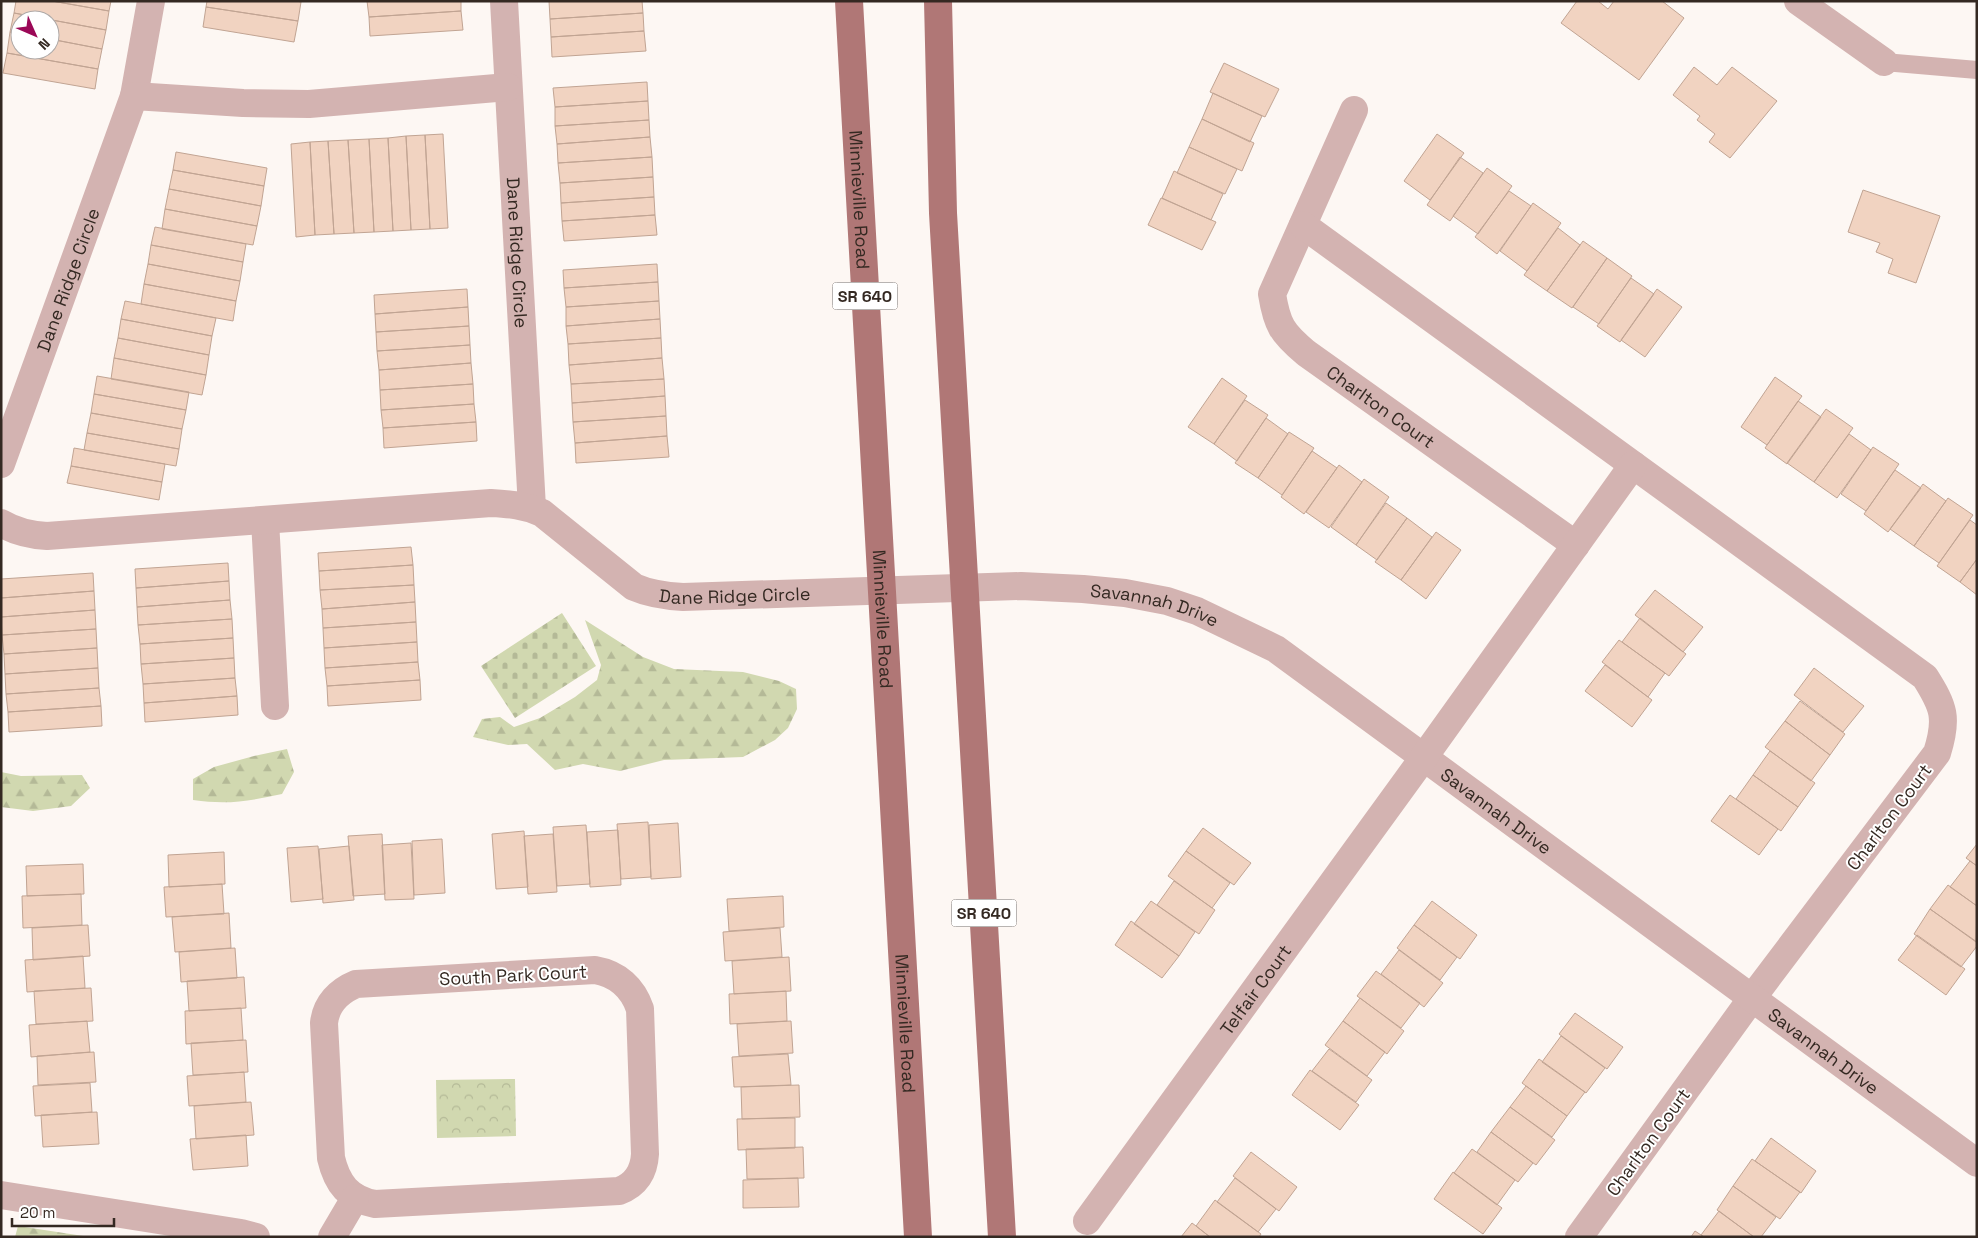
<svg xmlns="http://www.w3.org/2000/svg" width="1978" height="1238" viewBox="0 0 1978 1238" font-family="'Space Grotesk',sans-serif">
  <defs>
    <pattern id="forest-firs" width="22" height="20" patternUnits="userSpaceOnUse" patternTransform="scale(1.25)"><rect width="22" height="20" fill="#d1d8b0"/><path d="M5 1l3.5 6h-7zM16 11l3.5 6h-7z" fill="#b4b997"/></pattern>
    <pattern id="cemetery-stones" width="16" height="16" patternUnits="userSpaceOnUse" patternTransform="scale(1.25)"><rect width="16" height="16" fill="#d1d8b0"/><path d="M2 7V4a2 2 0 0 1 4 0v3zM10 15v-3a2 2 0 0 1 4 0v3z" fill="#b4b997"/></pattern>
    <pattern id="park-crowns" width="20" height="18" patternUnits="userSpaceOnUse" patternTransform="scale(1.25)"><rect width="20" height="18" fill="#d1d8b0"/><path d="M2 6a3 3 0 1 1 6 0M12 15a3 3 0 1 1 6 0" fill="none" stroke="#b4b997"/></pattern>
  </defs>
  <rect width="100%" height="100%" fill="#fdf7f3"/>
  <path fill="url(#forest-firs)" d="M585,620L643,657L674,669L743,672L779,681L796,689L797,709L788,728L775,740L743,757L664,760L620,771L583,764L555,770L527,744L508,745L473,737L482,719L500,717L514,727L540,718L575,697L597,680L601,665Z
    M287,749L294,772L282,794C249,801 228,805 193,800V779L214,767L254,756Z
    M1,772L21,776L82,775L90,788L71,806L33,811L1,807Z
    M18,1226L90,1237H15Z"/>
  <path fill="url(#cemetery-stones)" d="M562,613L596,666L515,718L481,666Z"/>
  <path fill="url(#park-crowns)" d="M515,1079L516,1136L437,1138L436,1080Z"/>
  <path fill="#f1d3c1" stroke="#c1a493" d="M16,1H52L109,11L106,30L14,13Z
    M52,1H111L109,11Z
    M207,1H296L301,2L298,21L206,7Z
    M367,1H461V11L369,17Z
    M549,1H642L643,13L550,19Z
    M1577,1H1598L1608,9L1614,1H1662L1684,18L1639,80L1561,23Z
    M206,7L298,21L294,42L203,27Z
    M461,11L463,30L370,36L369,17Z
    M14,13L106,30L102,49L50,39V20H20V34L10,32Z
    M643,13L644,31L551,37L550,19Z
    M644,31L646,51L552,57L551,37Z
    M10,32L20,34V50H50V39L102,49L98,69L7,53Z
    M7,53L98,69L95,89L3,73Z
    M1224,63L1279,89L1265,117L1210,92Z
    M1694,67L1717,85L1732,67L1777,101L1730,158L1709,142L1715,134L1697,120L1700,116L1673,95Z
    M647,82L648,101L555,107L553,88Z
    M1213,93L1262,116L1250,142L1202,119Z
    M648,101L649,120L555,126V107Z
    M1202,119L1254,143L1242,171L1189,147Z
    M649,120L650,137L557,144L555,126Z
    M443,134L448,228L430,229L425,135Z
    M1437,134L1464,153L1430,200L1404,181Z
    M425,135L430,229L411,230L406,136Z
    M406,136L411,230L393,231L388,138Z
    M650,137L652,157L558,163L557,144Z
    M388,138L393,231L374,232L369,139Z
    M369,139L374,232L354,233L348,140Z
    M348,140L354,233L334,234L328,141Z
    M328,141L334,234L315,235L310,142Z
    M310,142L315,235L296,237L291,144Z
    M1189,147L1237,169L1225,194L1177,173Z
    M176,152L267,168L264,186L173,170Z
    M652,157L653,177L560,183L558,163Z
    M1460,157L1483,173L1450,221L1427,205Z
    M1487,168L1512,186L1478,234L1453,216Z
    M173,170L264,186L261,206L169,189Z
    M1174,171L1223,194L1211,220L1162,198Z
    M653,177L654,197L561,203L560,183Z
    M169,189L261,206L257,226L165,209Z
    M1863,190L1940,216L1916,283L1888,273L1893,259L1876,252L1880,243L1848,232Z
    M1509,191L1531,206L1497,254L1475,237Z
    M654,197L655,215L562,221L561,203Z
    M1161,198L1216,222L1202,250L1148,225Z
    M1533,203L1561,223L1527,271L1500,251Z
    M165,209L257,226L253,245L162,229Z
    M655,215L657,235L564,241L562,221Z
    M155,227L246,244L243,262L151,245Z
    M1558,228L1580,245L1547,291L1524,275Z
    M1583,241L1607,258L1572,308L1547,291Z
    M151,245L243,262L240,281L148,264Z
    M1607,258L1632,276L1599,324L1573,307Z
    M148,264L240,281L236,301L144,284Z
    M657,264L658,282L564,288L563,270Z
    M1631,278L1654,294L1620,342L1597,326Z
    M658,282L659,301L566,307L564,288Z
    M144,284L236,301L233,321L141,304Z
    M467,289L468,307L375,314L374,295Z
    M1657,289L1682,307L1645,357L1621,340Z
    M125,301L216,318L212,336L121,319Z
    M659,301L660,319L566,326V307Z
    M468,307L469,326L376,332L375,314Z
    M121,319L212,336L209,355L118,338Z
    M660,319L661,338L568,344L566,326Z
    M469,326L470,345L377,351L376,332Z
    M118,338L209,355L206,375L114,358Z
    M661,338L662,358L569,365L568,344Z
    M470,345L471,363L379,370L377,351Z
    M114,358L206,375L202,395L111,379Z
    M662,358L664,379L571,384L569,365Z
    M471,363L473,384L380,390L379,370Z
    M97,376L189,392L186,410L94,394Z
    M1775,377L1802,396L1767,445L1741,427Z
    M1222,378L1247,396L1214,444L1188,427Z
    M664,379L665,396L572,403L571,384Z
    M473,384L474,404L381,410L380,390Z
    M94,394L186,410L182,429L91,413Z
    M665,396L666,416L573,422L572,403Z
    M1245,400L1268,415L1237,461L1214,444Z
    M1798,401L1821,417L1787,464L1765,448Z
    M474,404L476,422L383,428L381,410Z
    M1826,409L1853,428L1814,482L1787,463Z
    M91,413L182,429L179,449L87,433Z
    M666,416L667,436L575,443L573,422Z
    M1266,418L1288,434L1258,478L1235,463Z
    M476,422L477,441L384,448L383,428Z
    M1289,432L1314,448L1282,495L1258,478Z
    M87,433L179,449L176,466L84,450Z
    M1849,434L1871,450L1837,498L1814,482Z
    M667,436L669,457L576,463L575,443Z
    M1873,447L1899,464L1866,511L1841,494Z
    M74,448L165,464L162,482L71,466Z
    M1312,451L1337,468L1304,514L1281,497Z
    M1339,465L1362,482L1329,528L1306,512Z
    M71,466L162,482L159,500L67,483Z
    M1895,470L1921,488L1888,532L1864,514Z
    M1364,479L1389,497L1356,545L1331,527Z
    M1923,484L1946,501L1914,546L1890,529Z
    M1948,498L1973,515L1939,563L1914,546Z
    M1386,503L1407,518L1377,560L1356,545Z
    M1407,518L1432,537L1401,580L1375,562Z
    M1970,520L1977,525V559L1960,582L1937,566Z
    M1436,532L1461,550L1426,599L1401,580Z
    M411,547L413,565L319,571L318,553Z
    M1977,559V595L1960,582Z
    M228,563L229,581L136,588L135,569Z
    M413,565L414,585L320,590L319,571Z
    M93,573L94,591L1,598V579Z
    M229,581L230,600L137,607L136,588Z
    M414,585L415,602L322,609L320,590Z
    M1655,590L1703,627L1683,652L1635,615Z
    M94,591L95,610L1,617V598Z
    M230,600L232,619L138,625L137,607Z
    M415,602L416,622L323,628L322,609Z
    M95,610L96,629L2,635L1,617Z
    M1640,618L1686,654L1669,676L1622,642Z
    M232,619L233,638L140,644L138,625Z
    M416,622L417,642L324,648L323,628Z
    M96,629L97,648L4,654L2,635Z
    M233,638L234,658L141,664L140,644Z
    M1619,640L1665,673L1648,697L1602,662Z
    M417,642L418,662L325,668L324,648Z
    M97,648L98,668L5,674L4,654Z
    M234,658L235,678L143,684L141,664Z
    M418,662L420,680L327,686L325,668Z
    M1605,665L1652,700L1632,727L1585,691Z
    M98,668L99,688L6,694L5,674Z
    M1814,668L1864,706L1843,732L1794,695Z
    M235,678L237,696L144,703L143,684Z
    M420,680L421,700L328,706L327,686Z
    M99,688L101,706L8,712L6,694Z
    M237,696L238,715L145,722L144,703Z
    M1800,701L1845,734L1830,755L1785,721Z
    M101,706L102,726L9,732L8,712Z
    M1785,721L1830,755L1811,781L1765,747Z
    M1770,751L1815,783L1798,807L1753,775Z
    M1753,775L1798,807L1781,831L1736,799Z
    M1730,795L1778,829L1759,855L1711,821Z
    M648,822L651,877L621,879L617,824Z
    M678,823L681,877L651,879L649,825Z
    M586,825L590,884L557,886L553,827Z
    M1203,828L1251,863L1234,885L1186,851Z
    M618,830L621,885L590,887L587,832Z
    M524,831L528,887L496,889L492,834Z
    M382,834L385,894L353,896L348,836Z
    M553,834L557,892L528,894L524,836Z
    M442,839L445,893L414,895L412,841Z
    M411,843L414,899L385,900L382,845Z
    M1977,844V866L1966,858Z
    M318,846L323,899L291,902L287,848Z
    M349,846L354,900L323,903L319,849Z
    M1186,851L1230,883L1212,908L1168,876Z
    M224,852L225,884L169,887L168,855Z
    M1970,861L1977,866V906L1950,887Z
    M83,864L84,894L27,896L26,866Z
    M1174,881L1215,910L1199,934L1157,905Z
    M222,884L224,914L166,917L164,887Z
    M1948,885L1977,906L1976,942L1930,909Z
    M81,894L82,925L23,928L22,896Z
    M783,896L784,927L729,931L727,899Z
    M1151,901L1195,932L1179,956L1134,924Z
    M1432,901L1477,935L1460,959L1414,925Z
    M1930,909L1977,942V946L1961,967L1914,934Z
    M229,913L231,948L175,952L172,917Z
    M1131,921L1179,956L1162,978L1115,945Z
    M88,925L90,956L33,960L32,928Z
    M1414,925L1457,957L1440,980L1397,948Z
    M780,928L782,957L725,961L723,932Z
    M1917,935L1965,969L1946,995L1898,960Z
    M235,948L237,978L181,982L179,952Z
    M1399,950L1443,983L1424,1007L1381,974Z
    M83,956L85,988L27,992L25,960Z
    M789,957L791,991L734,994L732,961Z
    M1376,971L1420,1003L1401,1028L1357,996Z
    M244,977L246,1008L189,1011L187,981Z
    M91,988L93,1021L36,1024L34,991Z
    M786,991L787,1021L730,1024L729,994Z
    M1360,998L1404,1031L1387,1054L1343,1021Z
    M241,1008L243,1040L186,1044L185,1011Z
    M1575,1013L1623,1047L1607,1069L1559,1034Z
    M87,1021L90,1052L31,1057L29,1025Z
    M791,1021L793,1053L739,1056L737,1024Z
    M1343,1021L1385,1052L1367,1076L1325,1045Z
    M1561,1036L1605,1068L1586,1093L1542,1062Z
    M246,1040L248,1072L193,1075L191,1043Z
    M1329,1049L1372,1080L1356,1102L1312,1071Z
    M94,1052L96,1082L38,1085L37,1056Z
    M788,1054L791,1085L734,1087L732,1057Z
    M1539,1059L1585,1092L1567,1116L1522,1083Z
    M1310,1070L1359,1105L1340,1130L1292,1095Z
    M244,1072L246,1102L189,1106L187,1076Z
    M90,1083L92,1112L35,1116L33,1086Z
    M799,1085L800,1117L742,1119L741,1087Z
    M1526,1086L1567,1116L1552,1137L1510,1107Z
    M251,1102L254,1135L196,1139L194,1106Z
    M1510,1107L1555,1140L1536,1165L1491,1132Z
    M97,1112L99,1144L43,1147L41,1115Z
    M795,1118V1148L738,1150L737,1119Z
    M1491,1132L1533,1163L1518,1182L1477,1152Z
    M246,1135L248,1166L193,1170L190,1139Z
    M1771,1138L1816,1171L1801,1193L1755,1161Z
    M803,1147L804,1178L747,1179L746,1149Z
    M1472,1149L1515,1180L1497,1205L1454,1173Z
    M1251,1152L1297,1187L1279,1211L1233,1176Z
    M1752,1159L1800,1192L1780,1219L1733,1186Z
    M1453,1172L1502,1208L1483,1234L1434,1199Z
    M798,1178L799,1207L743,1208V1180Z
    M1235,1178L1276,1209L1258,1232L1217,1202Z
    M1733,1186L1776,1217L1761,1237H1754L1717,1210Z
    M1215,1200L1261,1234L1259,1237H1210L1196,1226Z
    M1719,1211L1754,1237H1704L1701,1235Z
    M1192,1223L1196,1226L1210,1237H1181Z
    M1695,1231L1704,1237H1691Z"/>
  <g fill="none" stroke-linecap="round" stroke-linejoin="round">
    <path stroke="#d3b3b1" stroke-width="18" d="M1884,62L1977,70"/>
    <g stroke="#d3b3b1" stroke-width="28">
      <path id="s1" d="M504,1L532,508"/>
      <path d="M1798,1L1884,62"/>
      <path d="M134,96L151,1"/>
      <path id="s2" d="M1354,110L1272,294C1277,325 1282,333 1306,353L1576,545"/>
      <path d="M1303,225L1925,677C1944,707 1948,718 1937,753L1752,998L1579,1237"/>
      <path id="s3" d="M1,464L134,96L243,103L309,104L508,87"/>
      <path d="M265,520L275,706"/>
      <path id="s4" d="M1,523C16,532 30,535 47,536L491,503C509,504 525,505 542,513L634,587C650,594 665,596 683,597L1021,586L1083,589L1125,593L1167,601L1197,611L1276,649L1977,1163"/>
      <path d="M595,970C618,974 633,988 640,1009L645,1154C644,1172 636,1185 619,1191L375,1204C349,1199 337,1184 331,1158L324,1023C326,1004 339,991 356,984Z"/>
      <path d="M1,1195L241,1233L256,1237"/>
      <path id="s5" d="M1087,1221L1424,757L1633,465"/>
      <path d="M332,1237L355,1198"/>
    </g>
    <g stroke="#b07776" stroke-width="28">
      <path id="s6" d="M849,1L918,1237"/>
      <path d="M938,1L943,213L1002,1237"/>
    </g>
  </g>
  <g text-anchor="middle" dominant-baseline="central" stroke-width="4" stroke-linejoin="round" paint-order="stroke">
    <g fill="#fff" stroke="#716964" stroke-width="1">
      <rect x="832.5" y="282.5" width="65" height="27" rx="4"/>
      <rect x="951.5" y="899.5" width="65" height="27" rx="4"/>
    </g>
    <g font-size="16" font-weight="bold" fill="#342922">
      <text x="865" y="296">SR 640</text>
      <text x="984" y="913">SR 640</text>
    </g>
    <g font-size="18" fill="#342922" stroke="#fff">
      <text stroke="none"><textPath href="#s6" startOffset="199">Minnieville Road</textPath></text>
      <text stroke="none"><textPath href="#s1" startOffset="252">Dane Ridge Circle</textPath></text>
      <text stroke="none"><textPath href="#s3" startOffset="196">Dane Ridge Circle</textPath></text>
      <text stroke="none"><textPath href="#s2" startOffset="364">Charlton Court</textPath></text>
      <text stroke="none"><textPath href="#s4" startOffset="766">Dane Ridge Circle</textPath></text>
      <text stroke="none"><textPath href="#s4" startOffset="1188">Savannah Drive</textPath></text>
      <text stroke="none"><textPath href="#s6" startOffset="619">Minnieville Road</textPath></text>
      <text stroke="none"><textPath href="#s4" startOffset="1592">Savannah Drive</textPath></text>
      <text transform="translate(1889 817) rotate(-53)">Charlton Court</text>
      <text transform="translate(513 975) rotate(-3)">South Park Court</text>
      <text stroke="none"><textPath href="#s5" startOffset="286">Telfair Court</textPath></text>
      <text stroke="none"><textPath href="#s6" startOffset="1024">Minnieville Road</textPath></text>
      <text stroke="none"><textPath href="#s4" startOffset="1998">Savannah Drive</textPath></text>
      <text transform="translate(1648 1142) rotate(-54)">Charlton Court</text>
    </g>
  </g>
  <rect width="1978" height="1238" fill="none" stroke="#342922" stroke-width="5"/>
  <g transform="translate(35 35) rotate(135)"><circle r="24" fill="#ffffff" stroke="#aea9a7"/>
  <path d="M0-4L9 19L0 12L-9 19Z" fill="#9b0857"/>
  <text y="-8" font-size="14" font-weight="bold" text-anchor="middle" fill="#342922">N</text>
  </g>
  <path d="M12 1218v8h102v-8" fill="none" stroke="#342922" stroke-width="2.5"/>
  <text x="20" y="1218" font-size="15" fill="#342922" stroke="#ffffff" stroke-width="4" paint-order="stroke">20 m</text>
</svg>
